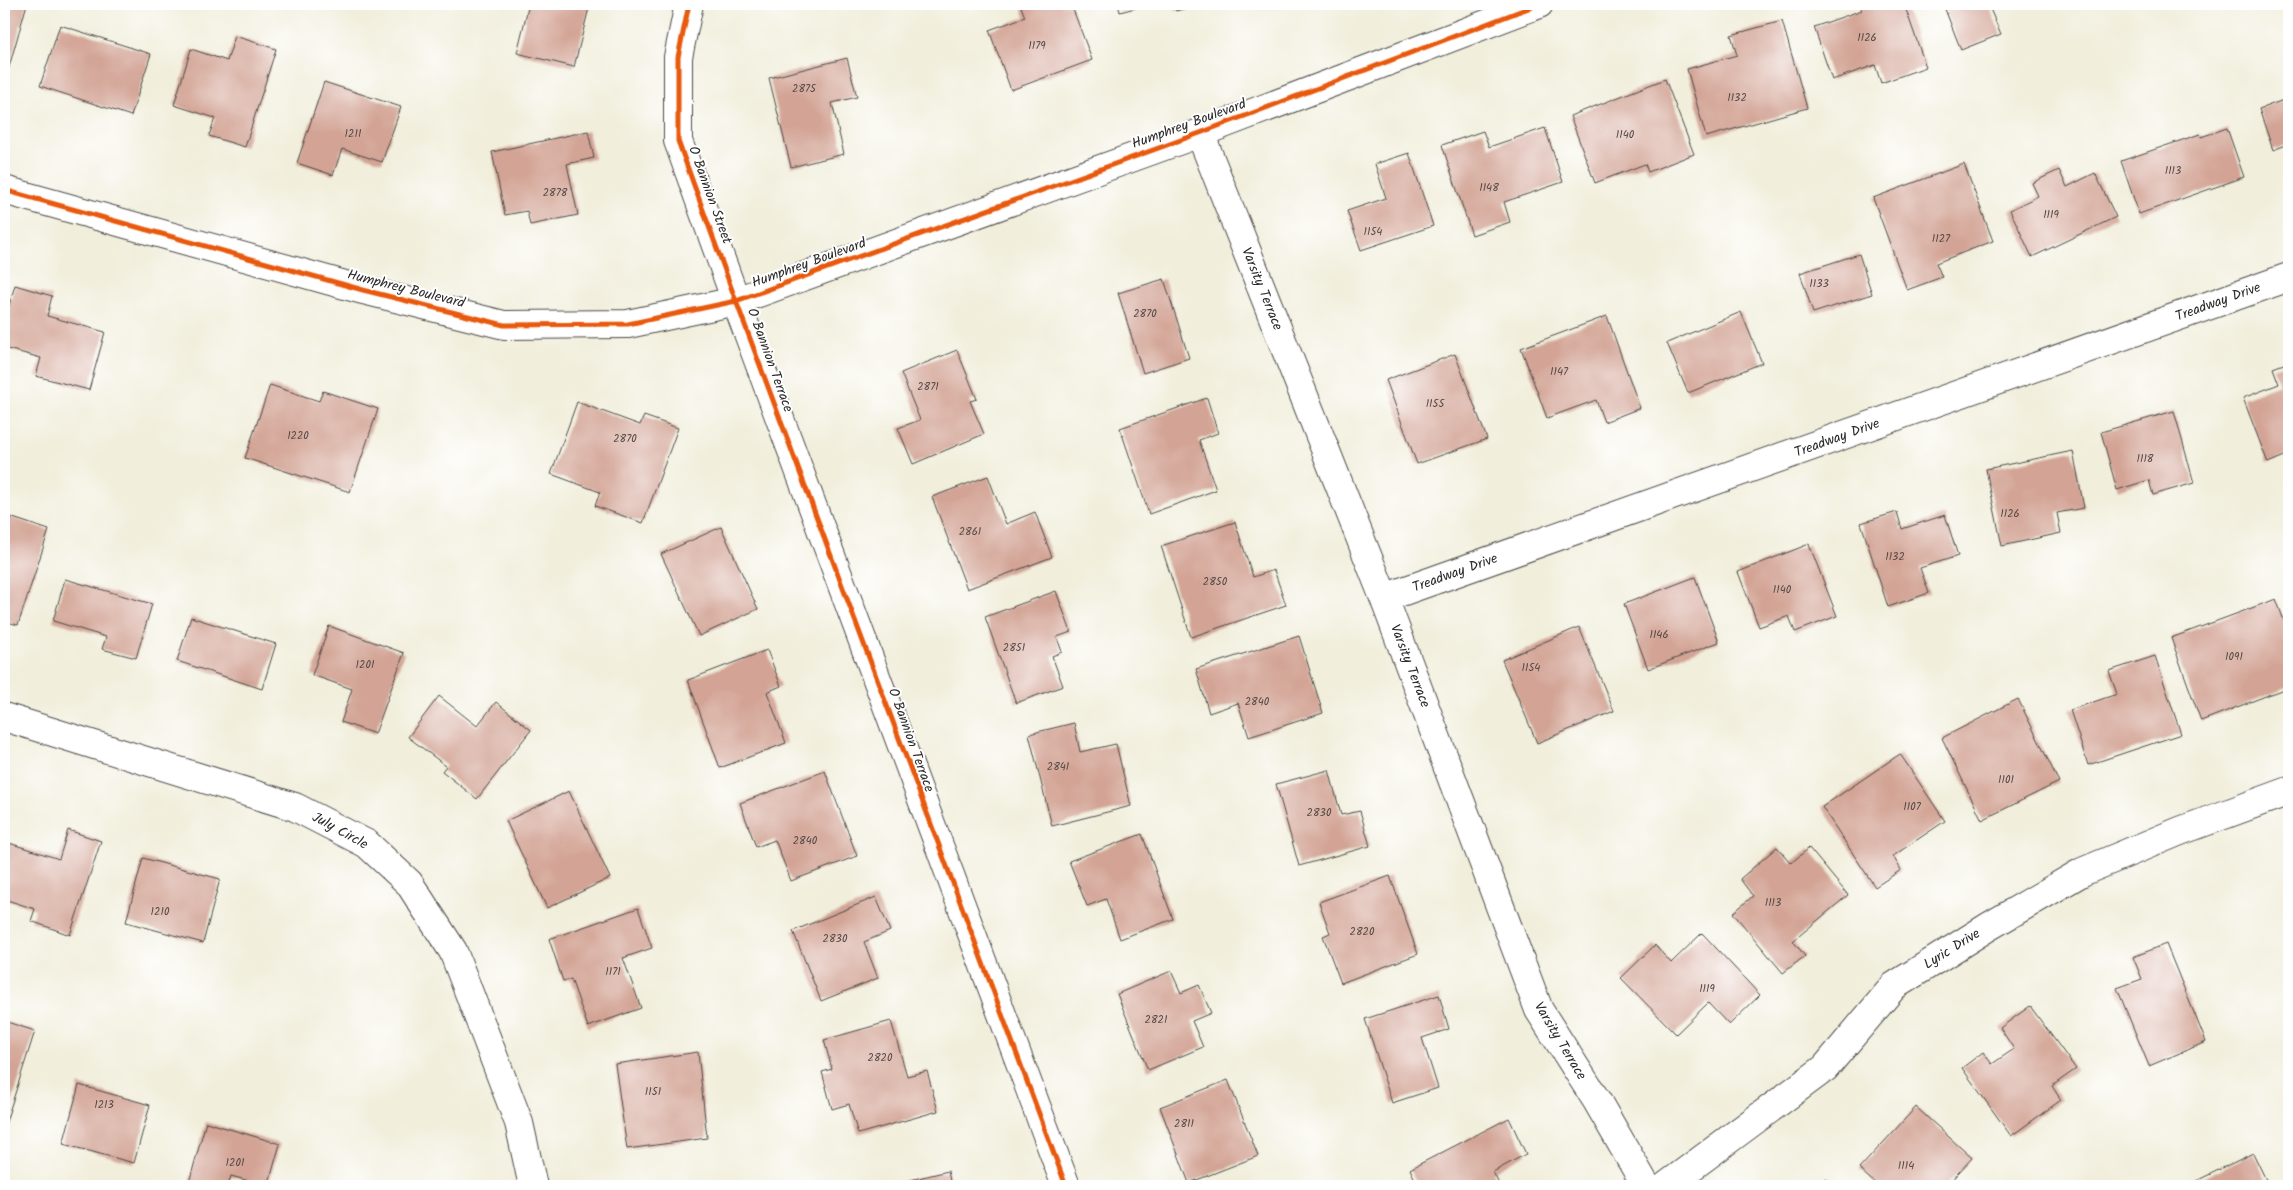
<svg xmlns="http://www.w3.org/2000/svg" width="2293" height="1190" viewBox="0 0 2293 1190" font-family="Kalam,sans-serif">
  <rect width="100%" height="100%" fill="#fff"/>
  <filter id="ink" filterUnits="userSpaceOnUse"><feTurbulence type="fractalNoise" baseFrequency=".02" numOctaves="2"/><feDisplacementMap in="SourceGraphic" scale="10" xChannelSelector="R" yChannelSelector="G"/><feConvolveMatrix kernelMatrix="1 2 1 2 8 2 1 2 1" color-interpolation-filters="sRGB"/></filter>
  <filter id="wash" filterUnits="userSpaceOnUse"><feTurbulence type="fractalNoise" baseFrequency=".0096" numOctaves="4" result="noise"/><feDisplacementMap in="SourceGraphic" scale="20" xChannelSelector="R" yChannelSelector="G"/><feGaussianBlur stdDeviation="1.12" result="paint"/><feColorMatrix in="noise" values="0 0 0 0 0 0 0 0 0 0 0 0 0 0 0 0 0 1.4 0 .05"/><feComposite in="paint" operator="in"/></filter>
  <g filter="url(#wash)">
    <rect width="100%" height="100%" fill="#f1eedb"/>
    <g id="blocks">
      <path fill="#d3a495" d="M4,4H27L7,74L4,73Z
        M529,4H590L574,67L517,53Z
        M1020,4H1071L1092,60L1011,90L989,30L1025,17Z
        M1118,4H1150L1120,12Z
        M1174,4H1202L1176,11Z
        M1859,4H1904L1926,67L1881,83L1875,65L1832,80L1814,27L1862,10Z
        M1943,4H2004L1990,9L2001,34L1961,50Z
        M1782,21L1807,108L1706,137L1687,69L1737,55L1731,35Z
        M60,25L151,54L131,116L40,86Z
        M235,36L276,49L245,147L209,136L215,118L174,105L191,49L227,61Z
        M847,58L857,97L832,103L844,154L791,167L769,78Z
        M1665,79L1694,154L1648,172L1645,164L1595,183L1570,116Z
        M324,82L401,107L382,162L342,149L333,175L297,163Z
        M2289,98V144L2273,150L2259,109Z
        M1545,128L1563,182L1504,202L1510,222L1472,235L1442,145L1483,131L1489,147Z
        M2227,128L2244,177L2139,214L2121,161L2200,134L2201,137Z
        M588,131L594,158L567,164L578,215L530,225L527,211L505,215L492,152Z
        M1409,153L1433,226L1361,250L1347,211L1386,198L1375,164Z
        M1964,164L1993,241L1936,263L1942,277L1907,290L1873,198Z
        M2059,170L2067,187L2095,173L2116,217L2032,257L2010,210L2038,196L2032,183Z
        M1859,254L1872,294L1813,313L1800,273Z
        M1164,279L1189,358L1143,373L1118,293Z
        M15,285L52,296L47,316L105,332L89,390L36,376L41,358L4,348V323Z
        M1741,312L1762,363L1688,393L1667,343Z
        M1607,316L1640,408L1604,422L1596,400L1547,418L1521,348Z
        M957,350L977,399L970,401L984,434L913,464L898,428L920,420L901,373Z
        M1455,354L1487,439L1417,464L1386,380Z
        M2289,362V454L2268,463L2243,398L2279,384L2273,368Z
        M270,385L319,401L323,391L378,409L350,492L245,458Z
        M1207,398L1218,433L1199,440L1216,490L1149,514L1120,428Z
        M577,402L640,425L644,416L678,428L643,523L595,506L600,492L551,474Z
        M2174,411L2194,483L2153,495L2149,480L2117,490L2101,432Z
        M2073,451L2084,508L2057,513L2061,533L2002,546L1986,469Z
        M988,476L1006,524L1035,512L1052,557L967,589L932,497Z
        M1897,512L1902,529L1945,515L1958,556L1920,568L1929,593L1888,607L1861,523Z
        M4,515L49,530L18,625L4,621Z
        M1235,522L1253,577L1274,570L1286,605L1191,637L1161,546Z
        M721,527L758,609L699,636L661,554Z
        M1809,544L1837,616L1795,632L1789,616L1759,627L1738,572Z
        M1695,577L1719,642L1648,669L1624,604Z
        M65,579L152,604L136,658L102,649L106,637L53,621Z
        M1056,591L1071,632L1057,637L1062,652L1052,656L1063,686L1016,703L985,617Z
        M2276,599L2289,634V687L2201,721L2171,638Z
        M191,617L276,644L262,689L177,661Z
        M329,626L404,653L375,734L341,722L352,689L312,675Z
        M1579,627L1614,711L1537,743L1502,660Z
        M1299,636L1323,713L1249,737L1238,703L1209,713L1196,669Z
        M767,650L781,686L767,692L786,743L720,768L688,680Z
        M2155,656L2181,734L2088,765L2070,710L2117,694L2109,671Z
        M439,696L477,726L496,702L531,730L477,799L442,771L446,766L408,737Z
        M2018,699L2059,782L1982,820L1942,738Z
        M1074,723L1080,752L1116,744L1131,806L1052,826L1029,734Z
        M1900,754L1945,821L1893,856L1901,870L1875,887L1822,807Z
        M1329,770L1341,815L1360,811L1370,846L1299,866L1276,784Z
        M825,771L857,856L791,881L775,840L756,847L740,803Z
        M569,791L610,878L547,908L506,821Z
        M68,830L101,841L70,935L31,921L35,909L4,899V850L6,842L59,859Z
        M1142,834L1173,919L1120,939L1106,899L1087,906L1069,861Z
        M1777,847L1791,863L1809,848L1848,895L1793,941L1805,956L1783,973L1733,913L1753,896L1740,879Z
        M143,858L220,879L203,943L126,922Z
        M1390,876L1418,954L1341,983L1323,936L1330,933L1319,902Z
        M876,897L890,931L864,942L878,978L821,1001L793,931Z
        M638,908L652,948L623,958L641,1008L588,1027L571,979L563,981L549,939Z
        M1702,933L1760,995L1729,1025L1708,1003L1676,1034L1621,978L1655,945L1671,963Z
        M2166,944L2206,1042L2149,1066L2117,988L2142,979L2133,957Z
        M1171,971L1181,993L1199,985L1211,1013L1192,1021L1203,1047L1148,1070L1117,994Z
        M1439,995L1449,1029L1422,1038L1438,1088L1392,1103L1365,1019Z
        M2030,1006L2076,1069L2052,1086L2061,1100L2011,1136L1962,1068L1983,1052L1992,1064L2014,1049L2000,1028Z
        M4,1021L35,1031L4,1128Z
        M891,1021L907,1076L927,1071L938,1111L858,1134L849,1104L832,1109L822,1072L832,1069L824,1040Z
        M698,1052L707,1138L627,1149L615,1064Z
        M1228,1080L1258,1156L1189,1183L1160,1107Z
        M79,1085L150,1105L134,1163L63,1144Z
        M1916,1107L1972,1158L1946,1186H1878L1859,1169Z
        M1509,1118L1526,1154L1493,1172L1500,1186H1418L1410,1169Z
        M206,1122L280,1144L268,1186L231,1176L228,1186H188Z
        M2253,1153L2269,1186H2186Z
        M948,1171L951,1186H907L906,1181Z
        M1825,1178L1834,1186H1817Z"/>
    </g>
  </g>
  <g filter="url(#ink)">
    <use href="#blocks" fill-opacity="0" stroke="#494845" stroke-width="1"/>
    <g fill="none" stroke-linecap="round" stroke-linejoin="round">
      <defs>
        <path id="minor" d="M689,4L678,57V141L736,301L1066,1186
          M1200,133L1384,598L1539,1010L1597,1101L1646,1186
          M1384,598L2289,277
          M4,717L295,807L367,844L409,883L453,951L519,1123L533,1186
          M1666,1186L1825,1068L1894,986L1988,927L2082,872L2180,831L2289,791"/>
        <path id="tertiary" d="M4,190L363,290L504,325L628,324L736,301L1200,133L1539,4"/>
      </defs>
      <use href="#minor" stroke="#494845" stroke-width="30"/>
      <use href="#tertiary" stroke="#494845" stroke-width="30"/>
      <use href="#minor" stroke="#fff" stroke-width="28"/>
      <use href="#tertiary" stroke="#fff" stroke-width="28"/>
      <defs>
        <path id="cycleway" d="M689,4L678,57V141L736,301L1066,1186
          M4,190L363,290L504,325L628,324L736,301L1200,133L1539,4"/>
      </defs>
      <use href="#cycleway" stroke="#fff" stroke-width="8"/>
      <use href="#cycleway" stroke="#e8590c" stroke-width="5"/>
    </g>
  </g>
  <g text-anchor="middle" dominant-baseline="central" stroke-width="4" stroke-linejoin="round" paint-order="stroke">
    <g font-size="11" fill="#554946">
      <text x="1867" y="38">1126</text>
      <text x="1037" y="46">1179</text>
      <text x="804" y="89">2875</text>
      <text x="1737" y="98">1132</text>
      <text x="353" y="134">1211</text>
      <text x="1625" y="135">1140</text>
      <text x="2173" y="171">1113</text>
      <text x="1489" y="188">1148</text>
      <text x="555" y="193">2878</text>
      <text x="2051" y="215">1119</text>
      <text x="1373" y="232">1154</text>
      <text x="1941" y="239">1127</text>
      <text x="1819" y="284">1133</text>
      <text x="1145" y="314">2870</text>
      <text x="1559" y="372">1147</text>
      <text x="928" y="387">2871</text>
      <text x="1435" y="404">1155</text>
      <text x="298" y="436">1220</text>
      <text x="625" y="439">2870</text>
      <text x="2145" y="459">1118</text>
      <text x="2010" y="514">1126</text>
      <text x="970" y="532">2861</text>
      <text x="1895" y="557">1132</text>
      <text x="1215" y="582">2850</text>
      <text x="1782" y="590">1140</text>
      <text x="1659" y="635">1146</text>
      <text x="1014" y="648">2851</text>
      <text x="2234" y="657">1091</text>
      <text x="365" y="665">1201</text>
      <text x="1531" y="668">1154</text>
      <text x="1257" y="702">2840</text>
      <text x="1058" y="767">2841</text>
      <text x="2006" y="780">1101</text>
      <text x="1912" y="807">1107</text>
      <text x="1319" y="813">2830</text>
      <text x="805" y="841">2840</text>
      <text x="1773" y="903">1113</text>
      <text x="160" y="912">1210</text>
      <text x="1362" y="932">2820</text>
      <text x="835" y="939">2830</text>
      <text x="613" y="972">1171</text>
      <text x="1707" y="989">1119</text>
      <text x="1156" y="1020">2821</text>
      <text x="880" y="1058">2820</text>
      <text x="653" y="1092">1151</text>
      <text x="104" y="1105">1213</text>
      <text x="1184" y="1124">2811</text>
      <text x="235" y="1163">1201</text>
      <text x="1906" y="1166">1114</text>
    </g>
    <g font-size="14" fill="#2b2b2b" stroke="#fff">
      <text transform="translate(1189 124) rotate(-20)">Humphrey Boulevard</text>
      <text transform="translate(710 195) rotate(70)">O Bannion Street</text>
      <text transform="translate(809 263) rotate(-20)">Humphrey Boulevard</text>
      <text transform="translate(406 289) rotate(14)">Humphrey Boulevard</text>
      <text transform="translate(1262 289) rotate(68)">Varsity Terrace</text>
      <text transform="translate(2218 302) rotate(-20)">Treadway Drive</text>
      <text transform="translate(770 360) rotate(70)">O Bannion Terrace</text>
      <text transform="translate(1837 438) rotate(-20)">Treadway Drive</text>
      <text transform="translate(1455 573) rotate(-20)">Treadway Drive</text>
      <text transform="translate(1410 666) rotate(69)">Varsity Terrace</text>
      <text transform="translate(911 740) rotate(70)">O Bannion Terrace</text>
      <text transform="translate(340 831) rotate(29)">July Circle</text>
      <text transform="translate(1952 949) rotate(-32)">Lyric Drive</text>
      <text transform="translate(1560 1041) rotate(59)">Varsity Terrace</text>
    </g>
  </g>
  <rect width="2293" height="1190" fill="none" stroke="#fff" stroke-width="20"/>
</svg>
